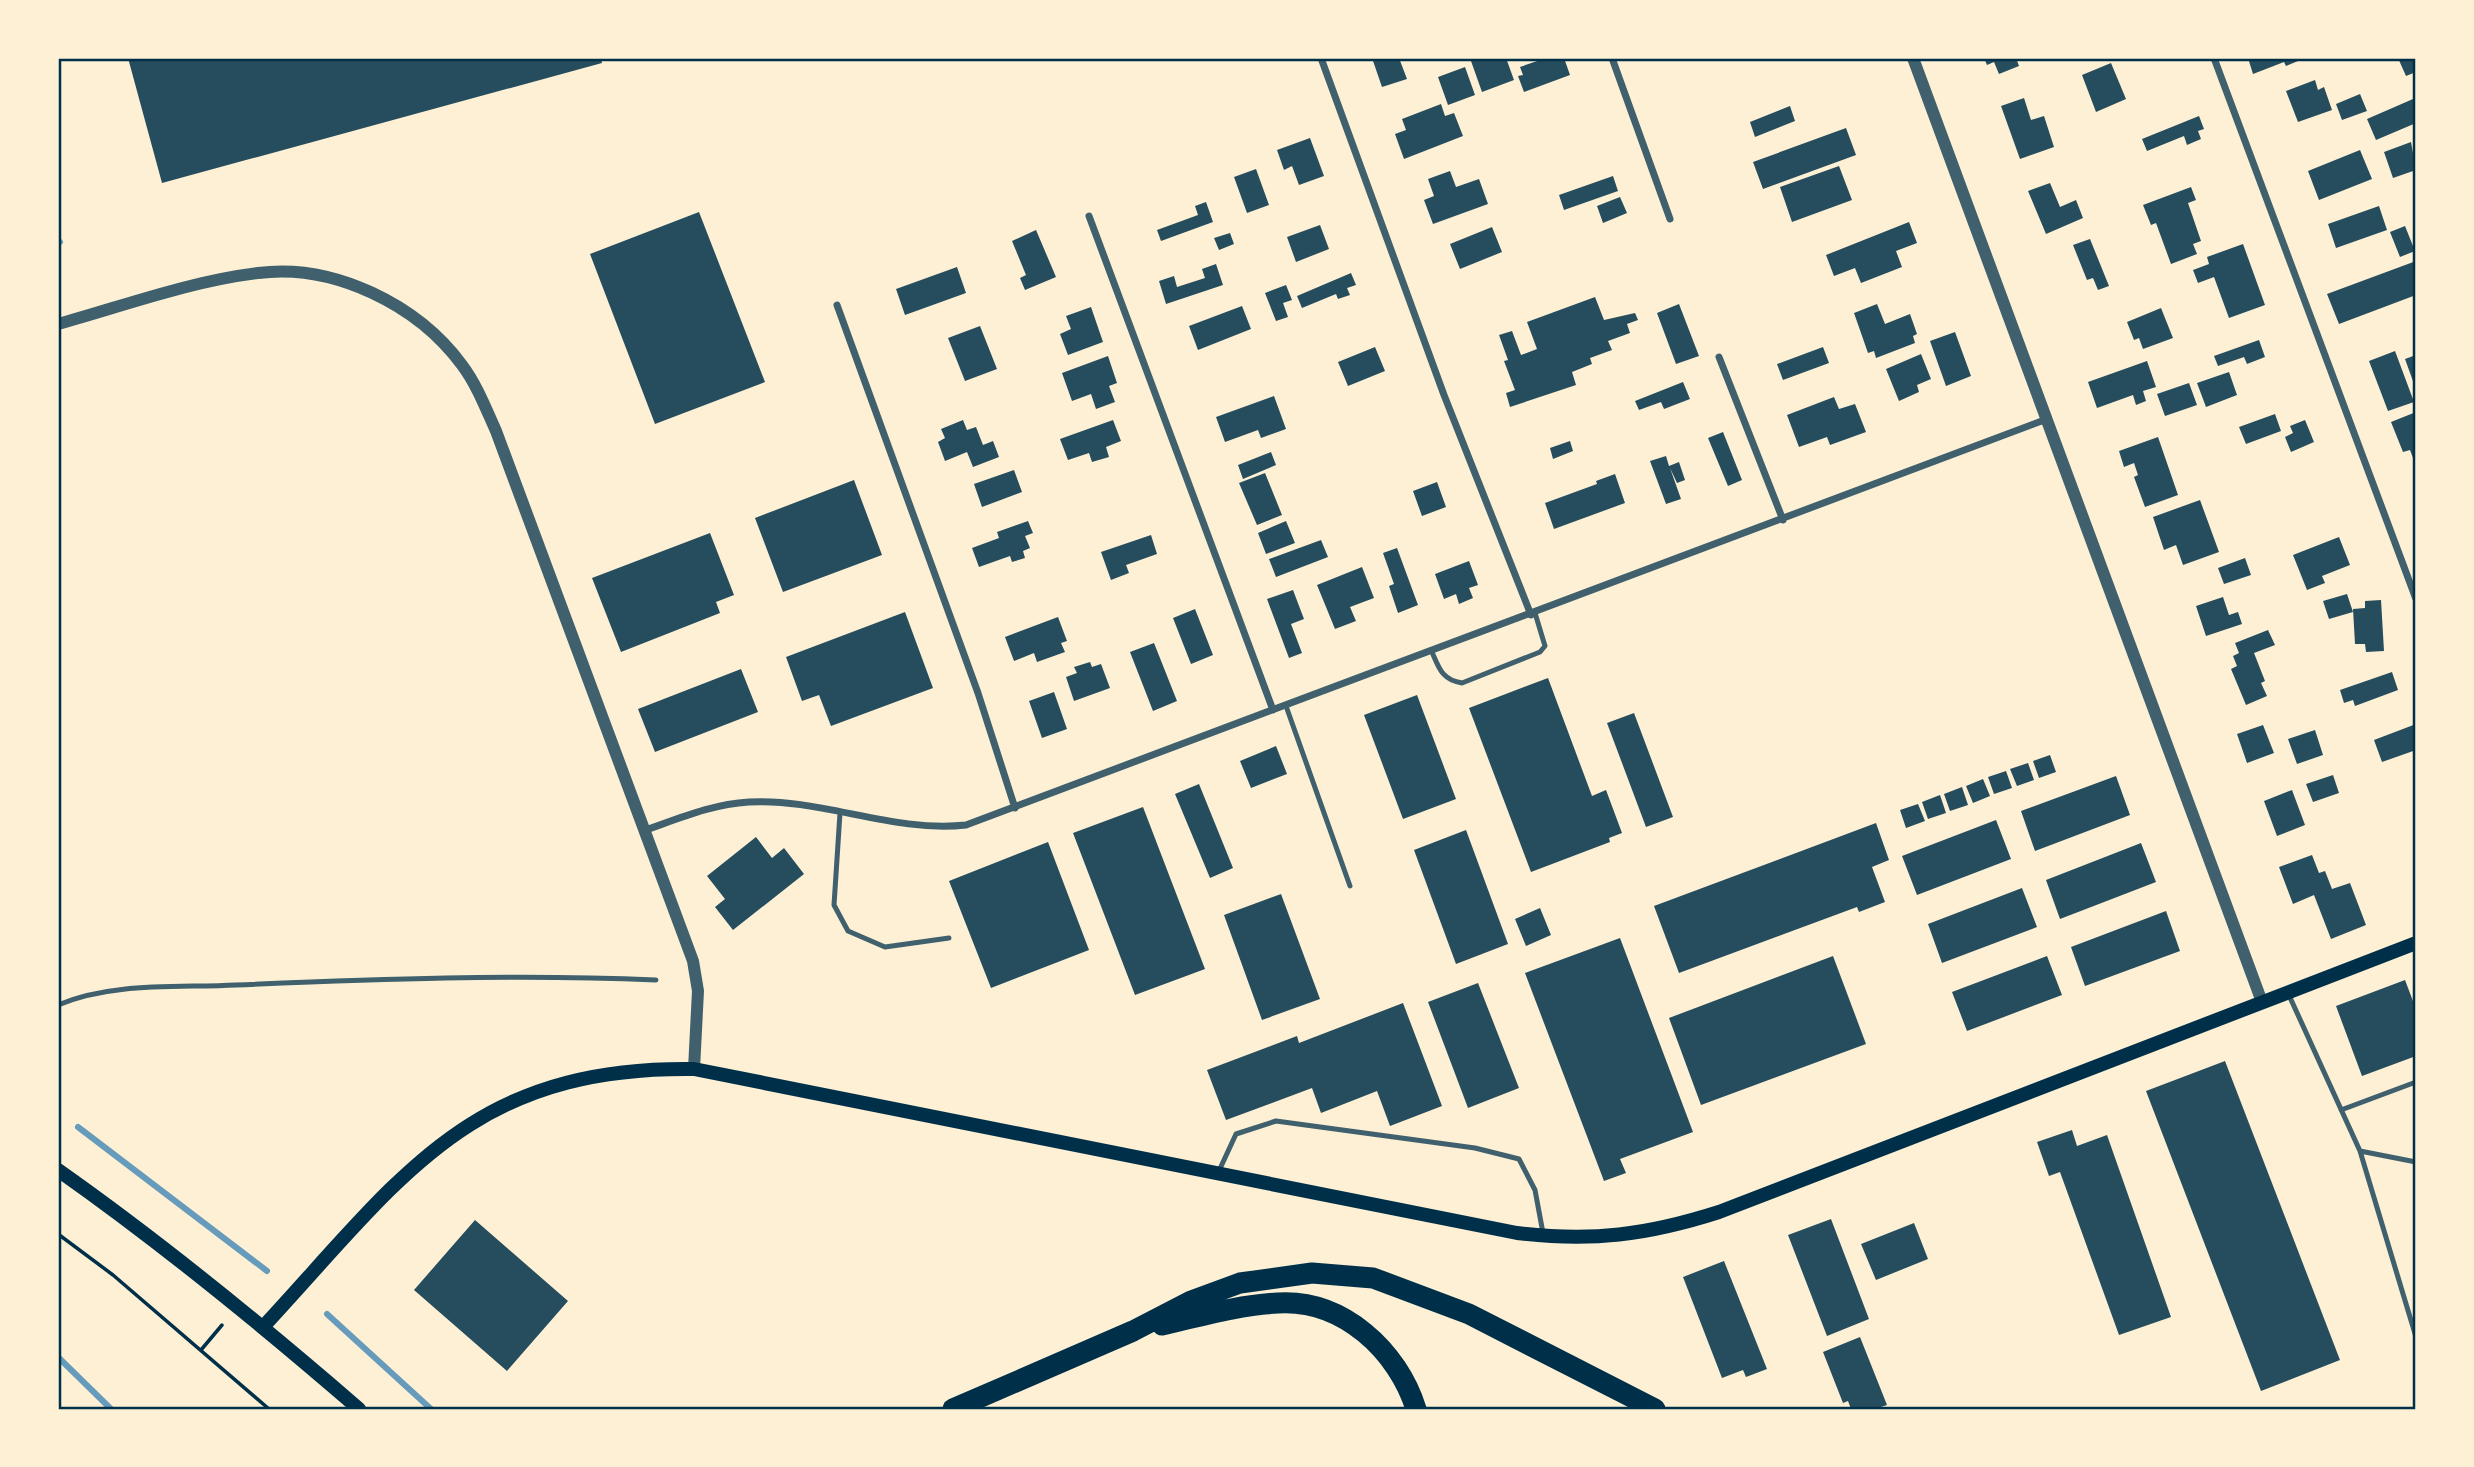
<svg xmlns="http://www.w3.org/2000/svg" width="2474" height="1467" viewBox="0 0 2474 1467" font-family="'Titillium Web',sans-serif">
  <rect width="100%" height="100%" fill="#fdf0d5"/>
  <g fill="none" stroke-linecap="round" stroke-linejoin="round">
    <path stroke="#669bbc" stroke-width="6" d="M58,240L60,242
      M78,1127L267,1271
      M327,1314L431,1409
      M58,1357L111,1409"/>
  </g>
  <path fill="#264d5e" d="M128,58H601L602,63L162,183Z
    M1372,58H1399L1407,79L1382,87Z
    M1480,58H1506L1514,80L1482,92L1471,61Z
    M1546,58H1564L1570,75L1524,92L1518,76L1523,75L1520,67Z
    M1984,58H2016L2019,66L1999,74L1994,62L1987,65Z
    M2248,58H2297L2298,61L2286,66L2284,62L2253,74Z
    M2398,58H2416V72L2406,76Z
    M2111,63L2126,99L2096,112L2082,75Z
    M1465,67L1475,95L1448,105L1438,77Z
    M2315,80L2318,90L2324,87L2332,110L2298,122L2286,91Z
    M2360,94L2367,111L2342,120L2336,104Z
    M2024,98L2031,120L2044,116L2054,147L2020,159L2001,106Z
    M2413,99L2416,123L2376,140L2367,119Z
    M1441,104L1445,116L1454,113L1463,136L1404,159L1395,134L1406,130L1402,119Z
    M1790,106L1795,121L1755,137L1750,122Z
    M2199,116L2204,129L2198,131L2201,139L2187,145L2184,136L2147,151L2142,139Z
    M1846,128L1856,155L1763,189L1753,162Z
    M1310,138L1324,176L1299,185L1292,166L1284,170L1277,150Z
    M2411,142L2416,170L2393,178L2384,152Z
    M2360,150L2372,179L2319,200L2308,171Z
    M1839,166L1852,200L1792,222L1780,187Z
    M1256,169L1269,205L1247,213L1234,177Z
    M1450,171L1456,187L1479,179L1488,204L1433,224L1424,200L1434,196L1428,179Z
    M1613,176L1618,191L1564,210L1559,195Z
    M2050,183L2060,207L2076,200L2083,218L2046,234L2028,191Z
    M2191,187L2196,200L2188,203L2201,241L2193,244L2197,254L2171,264L2156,223L2151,225L2143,205Z
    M1620,197L1627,213L1603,223L1597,206Z
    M1206,202L1213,222L1161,241L1157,230L1198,215L1195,206Z
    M2379,206L2387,230L2336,248L2328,224Z
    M699,212L765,382L655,424L590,254Z
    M1909,222L1917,243L1896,251L1902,267L1861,283L1855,268L1834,276L1826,255Z
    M1320,225L1329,249L1296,262L1287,237Z
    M2405,226L2415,251L2400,257L2390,232Z
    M1492,227L1502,252L1460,269L1450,244Z
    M1036,230L1056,277L1025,290L1020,278L1026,275L1012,241Z
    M1230,233L1234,244L1219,250L1214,238Z
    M2090,239L2109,286L2098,290L2093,278L2087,280L2073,245Z
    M2243,244L2265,305L2229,318L2214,277L2198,283L2193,270L2209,264L2207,257Z
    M2416,261V295L2339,324L2327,294Z
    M1216,264L1223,285L1166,304L1159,281L1174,276L1177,287L1205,278L1202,269Z
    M957,267L966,293L905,315L896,289Z
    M1351,273L1356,285L1347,288L1350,295L1338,299L1336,294L1302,308L1297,296Z
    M1286,285L1292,300L1283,303L1288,317L1276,321L1265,293Z
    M1595,297L1604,320L1635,313L1638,320L1627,324L1630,333L1608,341L1612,350L1590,358L1592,364L1572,372L1576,385L1510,407L1506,393L1515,390L1504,361L1508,360L1499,335L1512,331L1521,355L1537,349L1527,322Z
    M1679,304L1699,356L1676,364L1657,313Z
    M1877,304L1885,324L1910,314L1917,334L1913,336L1915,343L1876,358L1874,351L1868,353L1854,313Z
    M1242,306L1251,329L1198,350L1189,326Z
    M1091,307L1103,342L1068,355L1060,334L1071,329L1066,316Z
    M2161,308L2173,338L2143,349L2139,338L2134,340L2127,322Z
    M980,326L997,369L965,381L948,338Z
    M1955,332L1971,376L1946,386L1930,341Z
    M2259,340L2265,357L2247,364L2244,357L2218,366L2214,356Z
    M1375,347L1385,371L1348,386L1338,362Z
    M1823,347L1829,363L1783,380L1777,364Z
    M2395,351L2414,402L2388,411L2369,361Z
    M1921,354L1931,379L1917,385L1919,392L1899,401L1886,369Z
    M2416,355V383L2414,384L2405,359Z
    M1108,356L1117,383L1109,386L1115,402L1096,409L1091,394L1072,401L1062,373Z
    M2147,361L2156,387L2143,391L2146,401L2136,405L2133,395L2097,408L2088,382Z
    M2229,372L2237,395L2206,407L2197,383Z
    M1683,382L1690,399L1664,409L1661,402L1639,410L1635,401Z
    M2189,383L2197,405L2165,416L2157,394Z
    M1274,396L1286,429L1261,438L1258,430L1225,442L1216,417Z
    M1834,397L1839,409L1855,404L1866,432L1830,445L1827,437L1799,447L1787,415Z
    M2416,412V466L2410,450L2403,452L2391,422Z
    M2275,414L2281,431L2246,444L2239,427Z
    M963,420L967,430L976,427L983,445L993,441L999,457L973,467L967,452L945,461L938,442L945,438L941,429Z
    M1113,420L1121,441L1106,447L1109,457L1092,462L1089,453L1068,460L1060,439Z
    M2305,420L2314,442L2291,452L2285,437L2293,433L2290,426Z
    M1723,432L1742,480L1728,486L1708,438Z
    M2158,437L2178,495L2145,507L2134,477L2138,475L2134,463L2124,467L2119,451Z
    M1570,441L1573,451L1553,459L1550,448Z
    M1271,452L1276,465L1243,479L1238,465Z
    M1666,456L1669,466L1679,462L1685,480L1677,483L1670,468L1681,499L1666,504L1650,461Z
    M1014,470L1022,492L982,507L974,484Z
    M1265,473L1282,515L1257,525L1239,483Z
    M1615,474L1625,503L1554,529L1545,503L1597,484L1596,481Z
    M854,480L882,555L783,592L755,518Z
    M1437,482L1446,507L1422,516L1413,491Z
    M2200,500L2219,552L2183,565L2176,545L2164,550L2153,517Z
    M1028,521L1033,533L1025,536L1030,548L1023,551L1025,558L1012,562L1010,556L979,567L972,548L999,538L997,532Z
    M1286,521L1295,543L1266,554L1258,533Z
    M710,533L734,595L716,602L720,613L621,652L592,578Z
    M1151,535L1157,554L1126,565L1129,573L1111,580L1101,552Z
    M2339,537L2350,565L2322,576L2325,583L2307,590L2293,555Z
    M1321,540L1328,557L1276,577L1269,559Z
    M1397,548L1418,605L1398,613L1389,586L1394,584L1383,553Z
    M2245,558L2251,575L2224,584L2218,568Z
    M1469,561L1478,585L1469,588L1473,598L1459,604L1456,594L1444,599L1435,574Z
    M1362,567L1374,598L1350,607L1356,621L1335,629L1317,585Z
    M1293,590L1304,619L1291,624L1302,653L1289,658L1267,599Z
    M2347,594L2353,612L2329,619L2323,601Z
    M2223,597L2229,615L2238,612L2242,624L2206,636L2196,606Z
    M2381,600L2384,651L2366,652L2365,644H2355L2353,609L2365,608V601Z
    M1195,609L1213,655L1191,664L1173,618Z
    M905,612L933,688L831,726L819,695L802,701L786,657Z
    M1058,617L1067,641L1061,643L1065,652L1037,662L1034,653L1014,661L1005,637Z
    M2268,630L2275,645L2254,653L2265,681L2261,683L2267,696L2246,705L2231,669L2237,666L2233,656L2239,653L2235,643Z
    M1154,643L1177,701L1153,711L1130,652Z
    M1090,662L1092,667L1101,664L1110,688L1074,701L1066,677L1077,673L1074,667Z
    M741,669L758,712L655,752L638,709Z
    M2392,672L2398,690L2355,706L2353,700L2344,703L2340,690Z
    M1548,678L1592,796L1606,790L1622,833L1609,838L1610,842L1531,872L1469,708Z
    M1054,692L1067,729L1042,738L1029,701Z
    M1417,695L1456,799L1403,819L1364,715Z
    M1634,713L1673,817L1646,827L1607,723Z
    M2416,724V750L2382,762L2374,740Z
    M2263,725L2274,753L2247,763L2237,734Z
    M2315,730L2323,755L2297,764L2288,739Z
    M1276,746L1287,774L1251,788L1240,761Z
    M2050,755L2056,772L2039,778L2033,761Z
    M2028,763L2034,780L2017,786L2010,769Z
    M2006,771L2012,788L1994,794L1988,777Z
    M2333,775L2339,793L2313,802L2306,784Z
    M2116,776L2130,815L2035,851L2021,811Z
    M1983,779L1990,796L1973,803L1966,786Z
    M1199,784L1233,868L1210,878L1175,794Z
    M1962,787L1968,805L1950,811L1944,794Z
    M2292,790L2305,825L2277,836L2264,801Z
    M1940,795L1946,813L1928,819L1922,802Z
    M1918,804L1925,821L1906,828L1900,810Z
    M1143,807L1205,969L1135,995L1073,833Z
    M1996,820L2011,859L1917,895L1902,856Z
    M1876,823L1889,860L1872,867L1885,902L1859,912L1857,907L1679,973L1654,906Z
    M1466,830L1508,944L1456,964L1414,850Z
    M756,837L772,858L784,848L804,874L733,930L715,907L725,899L707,876Z
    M1048,842L1089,950L991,988L949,881Z
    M2141,843L2156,882L2060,919L2046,880Z
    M2312,855L2319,873L2325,871L2332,889L2350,883L2366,925L2331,939L2314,895L2293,904L2279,867Z
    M2022,888L2037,927L1942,963L1928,924Z
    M1281,894L1320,999L1262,1020L1224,915Z
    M1540,908L1551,935L1526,946L1515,919Z
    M2166,911L2180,951L2085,986L2071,947Z
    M1620,938L1693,1132L1620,1159L1626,1173L1604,1181L1525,973Z
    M1833,956L1866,1044L1701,1105L1669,1018Z
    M2047,956L2062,995L1967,1031L1952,992Z
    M2405,980L2416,1009V1056L2362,1076L2336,1006Z
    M1478,983L1519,1088L1468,1108L1428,1002Z
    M1403,1003L1442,1106L1390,1126L1377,1091L1321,1113L1312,1088L1226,1120L1207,1070L1297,1036L1299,1043Z
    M2225,1061L2340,1360L2261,1391L2146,1091Z
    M2072,1130L2077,1146L2107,1135L2171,1317L2119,1335L2060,1172L2049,1176L2037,1142Z
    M1831,1219L1869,1319L1827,1336L1788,1235Z
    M475,1220L568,1301L507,1371L414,1290Z
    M1914,1223L1928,1259L1876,1280L1861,1244Z
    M1724,1261L1767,1369L1746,1377L1743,1370L1722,1378L1683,1277Z
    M1860,1337L1887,1405L1875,1409H1851L1848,1401L1843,1403L1823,1352Z"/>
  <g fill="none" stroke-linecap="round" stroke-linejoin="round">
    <path stroke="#003049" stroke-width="3.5" d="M58,1234L113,1275L269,1409
      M201,1350L222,1325"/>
    <path stroke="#3f606c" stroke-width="5" d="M1432,652C1439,668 1442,680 1462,683L1540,652L1545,646L1535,613
      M1286,706L1350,886
      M840,813L834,905L848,931L885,947L949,938
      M2288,993L2360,1151L2416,1162
      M58,1005C112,982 177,988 236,985C376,979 515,974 656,980
      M2341,1110L2416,1082
      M2360,1151L2416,1337
      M1218,1173L1236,1134L1276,1121L1475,1148L1519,1159L1535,1190L1543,1233"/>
    <path stroke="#3f606c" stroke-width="7" d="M1321,58L1444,395L1531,615
      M1612,58L1670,219
      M2214,58L2416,599
      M1089,216L1273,710
      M837,305L978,693L1015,808
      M1719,357L1783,520
      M646,830C680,818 713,804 749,802C822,798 892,833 966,825L2047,419"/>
    <path stroke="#3f606c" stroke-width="12" d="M1913,58L2262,1002
      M58,324C123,306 191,281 258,273C334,263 418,305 462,365C477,385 486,409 496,431L693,961L698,991L694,1069"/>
    <path stroke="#003049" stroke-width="14" d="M58,1170C163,1244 262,1325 359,1409
      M263,1327C402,1177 470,1066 694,1069L1517,1233C1592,1242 1647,1235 1719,1212L2416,943"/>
    <path stroke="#003049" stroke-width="21" d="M1162,1325C1201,1316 1239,1305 1278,1303C1343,1299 1398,1351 1416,1409
      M953,1409L1133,1331L1191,1301L1240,1283L1312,1273L1373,1278L1469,1314L1655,1409"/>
  </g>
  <rect width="2474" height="1467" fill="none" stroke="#fdf0d5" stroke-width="119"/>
  <rect x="60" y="60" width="2354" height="1348" fill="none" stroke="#003049" stroke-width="2.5"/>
</svg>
